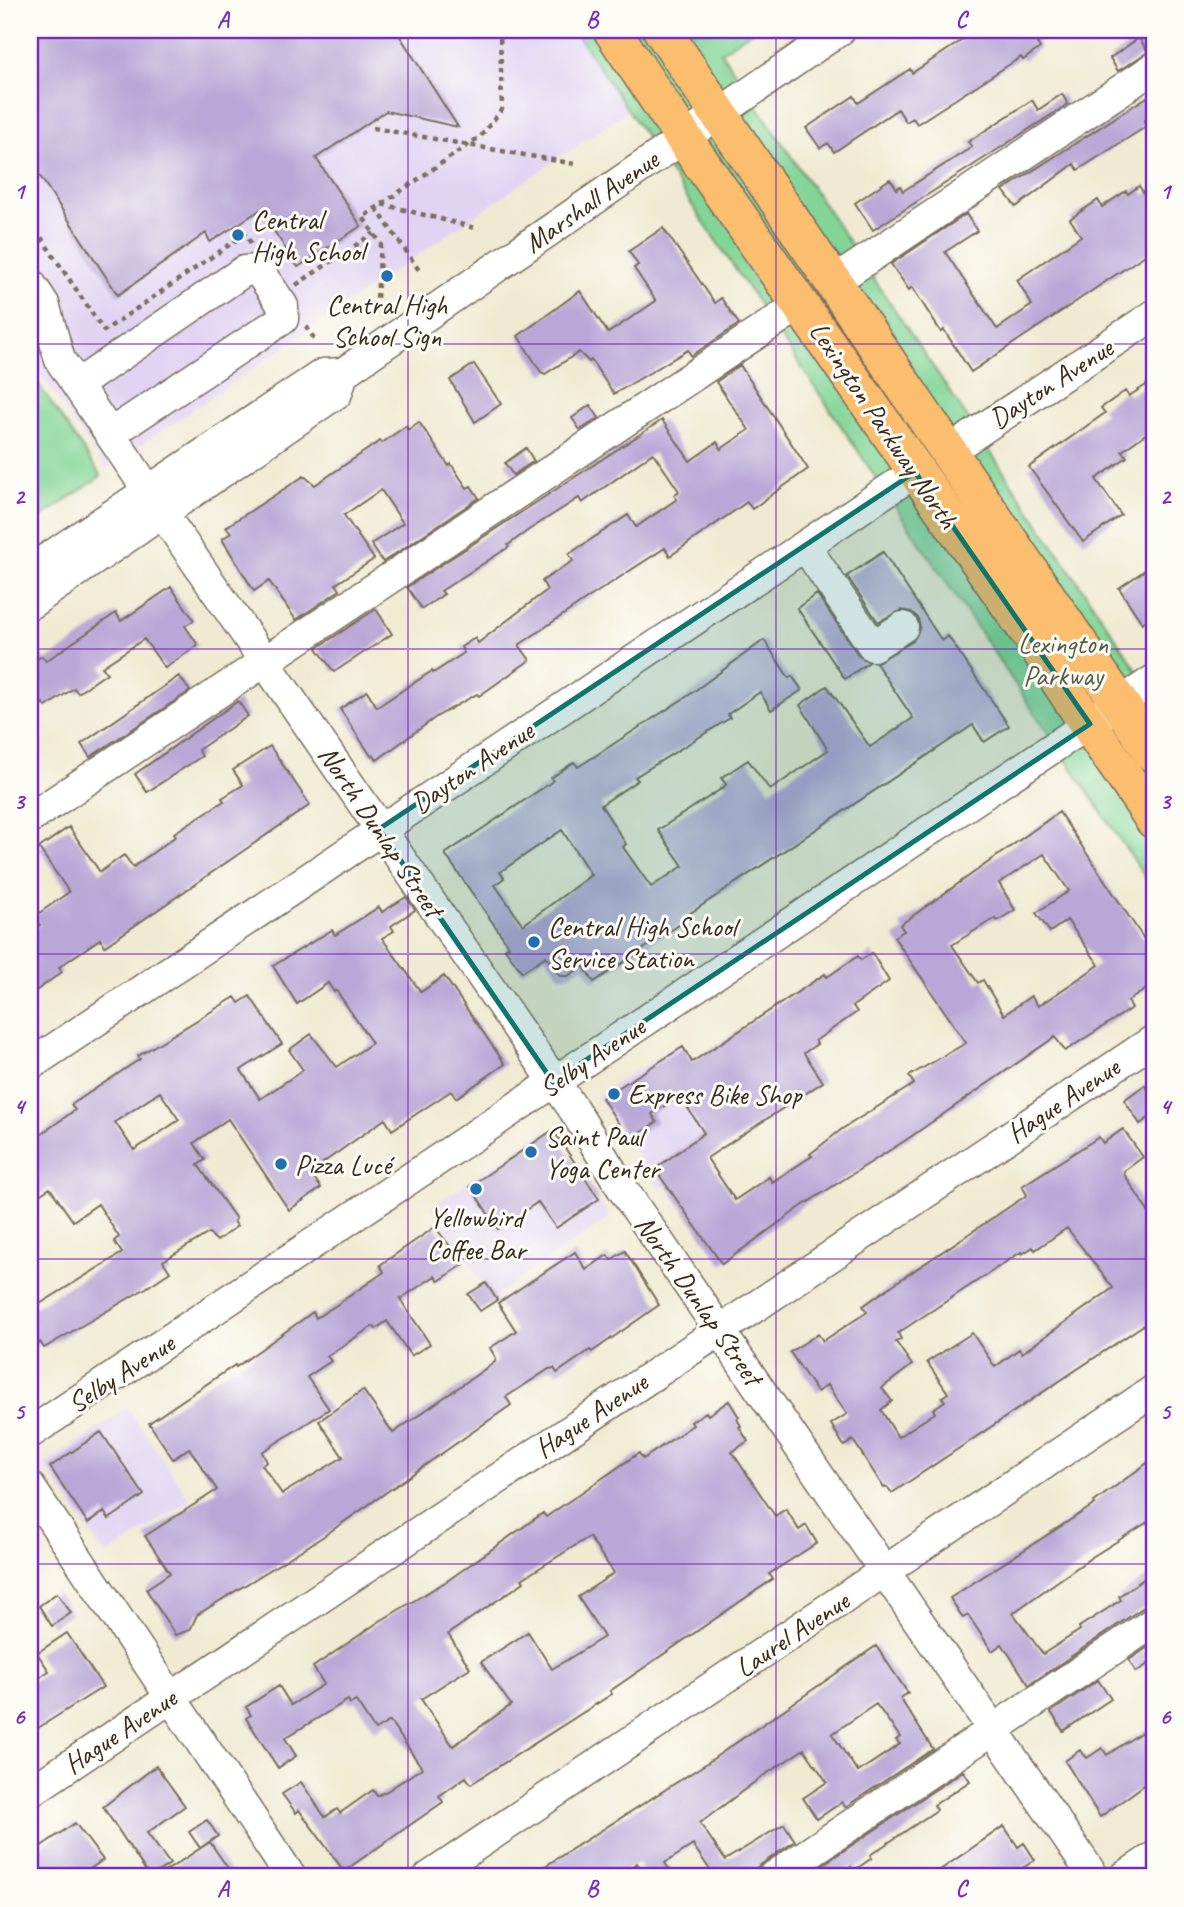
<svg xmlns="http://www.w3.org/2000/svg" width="1184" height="1907" viewBox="0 0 1184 1907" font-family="Caveat,sans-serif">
  <rect width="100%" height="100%" fill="#fdfcf7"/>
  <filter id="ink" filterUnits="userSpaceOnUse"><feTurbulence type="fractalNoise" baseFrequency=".0143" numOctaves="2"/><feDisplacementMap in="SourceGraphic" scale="14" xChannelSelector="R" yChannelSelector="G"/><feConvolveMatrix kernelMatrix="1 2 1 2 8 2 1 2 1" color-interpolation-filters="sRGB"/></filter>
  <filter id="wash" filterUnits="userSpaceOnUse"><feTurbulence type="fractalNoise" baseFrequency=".00686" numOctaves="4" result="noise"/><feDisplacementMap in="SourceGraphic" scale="28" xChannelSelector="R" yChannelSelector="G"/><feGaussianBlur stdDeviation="1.57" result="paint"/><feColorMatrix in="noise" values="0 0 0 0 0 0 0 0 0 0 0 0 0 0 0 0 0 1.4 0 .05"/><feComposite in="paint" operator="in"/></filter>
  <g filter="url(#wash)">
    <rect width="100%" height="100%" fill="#f0ead2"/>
    <path fill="#e1d4f3" d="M30,30H574L629,110L106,469L30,360Z
      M678,1043L741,1135L661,1189L597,1096Z
      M546,1130L607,1212L608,1219L492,1298L431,1207Z
      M128,1408L190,1500L106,1556L44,1465Z"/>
    <path fill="#82d597" stroke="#5e805a" stroke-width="2" d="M574,30H753L721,52L1154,695V890Z
      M30,372L101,476L30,525Z"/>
    <g id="blocks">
      <path fill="#b9a7d7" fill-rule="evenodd" d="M30,30H396L458,127L386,111L316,158L361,226L298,267L260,210L210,242L206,233L118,295L30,161Z
        M978,30H1056L1037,43L1040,48L1023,60L1021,57L917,124L913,118L906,122L898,109L834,152L828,143L820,148L806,128L854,96L858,103L910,69L912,73Z
        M1139,38L1148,52L1118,71L1110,58Z
        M1062,94L1068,104L873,230L855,203L890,179L897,189L900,186L903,191L972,147L968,142L1032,100L1038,110Z
        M1147,97L1154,107V114L1144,121L1147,126L1078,170L1074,164L1016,207L1003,190Z
        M1139,186L1145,195L1154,189V249L971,372L944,330L941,332L912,287L909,290L891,264L966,214L977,231L945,252L997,329L1032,305L1017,280L1081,236L1070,219L1098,200L1102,207L1126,191L1128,194Z
        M663,228L715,303L721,298L739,324L691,356L688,350L614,394L591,360L589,362L579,352L545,374L541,372L518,336L580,291L608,333L656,301L634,268L638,265L629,251Z
        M474,364L501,404L475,422L450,380Z
        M740,365L808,469L752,509L747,502L670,556L665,548L588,598L519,645L530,660L479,696L477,694L436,717L377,760L373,754L371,756L340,709L367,691L377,707L432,671L433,673L464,653L461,647L475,638L478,643L547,590L542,581L573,561L569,554L628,515L636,527L677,499L674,495L679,491L653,453L582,503L579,498L530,529L508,545L509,547L441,591L444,594L422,609L407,587L662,420L690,461L717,442L721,449L749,430L716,382Z
        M1154,380V428L1122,451L1127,457L1096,479L1121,515L1083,542L1029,467L1105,413L1101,408L1125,391L1129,396Z
        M590,405L599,418L580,430L572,418Z
        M419,422L449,466L451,464L467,488L471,486L479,498L383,562L371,544L403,523L381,490L344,515L374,559L336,584L340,590L296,620L269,581L254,591L222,539L231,533L226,527L304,476L315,485L380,441L382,443L406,426L408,430Z
        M526,448L534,461L513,475L505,463Z
        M883,552L942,641L948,636L1009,726L984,742L973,725L680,920L682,923L594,982L583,966L568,976H560L546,956L522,972L505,949L509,946L445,854L553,781L551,778L574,762L578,767L689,695L764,640L789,678L792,676L802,690L771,710L760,692L728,714L730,718L635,777L638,780L601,805L626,844L623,847L651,887L683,866L658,830L724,787L726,784L721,778L748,760L770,790L828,750L800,705L827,686L870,747L913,718L876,663L913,641L920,627L918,618L912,612L902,610L878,622L847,576ZM562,830L591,875L523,925L495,885L504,878L500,872Z
        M1154,564V614L1142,623L1119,588Z
        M171,587L194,620L185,626L198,645L165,668L144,639L102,667L107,673L78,693L74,688L46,707L43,703L39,706L30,692V664L42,656L46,661L116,613L121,621Z
        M817,594L859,656L869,662L845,679L797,608Z
        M376,609L392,634L334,672L317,648Z
        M179,676L190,691L90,757L81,744Z
        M238,701L248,716L198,750L202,756L147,792L135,774Z
        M270,746L310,805L105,946L100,939L59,967L62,972L30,995V931L40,925L35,916L69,892L39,848L69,827L100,872L124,855L133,867L176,836L174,833L224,801L222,798L243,785L233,770Z
        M1059,812L1154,954V984L1128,1001L1132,1008L1065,1051L1055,1037L906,1140L802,1206L722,1264L655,1169L704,1133L680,1096L652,1114L657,1122L629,1140L602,1098L683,1047L692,1062L825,974L827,977L858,956L861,960L872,953L889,981L853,1006L857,1012L815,1041L817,1044L804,1053L823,1082L707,1158L735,1200L769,1177L772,1182L812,1156L810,1154L842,1129L914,1084L909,1076L966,1043L894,937L904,931L900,925ZM1044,854L1069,891L1036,913L1050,932L1067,920L1099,965L1038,1006L1031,996L1004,1015L983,980L978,983L952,945L995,918L997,921L1015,910L999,883Z
        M406,897L415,910L391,926L394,931L382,938L421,992L444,976L505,1064L456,1098L451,1091L392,1130L385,1119L310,1172L321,1188L289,1210L228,1119L194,1143L205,1160L198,1165L236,1219L234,1221L237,1226L217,1241L209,1233L163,1261L170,1272L146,1288L44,1348L40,1342L30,1350V1310L122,1253L114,1241L119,1237L98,1204L73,1221L50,1188L36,1197L30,1187V1142L75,1110L71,1105L140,1059L138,1056L235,997L239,1003L250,996L282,1044L241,1070L260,1099L303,1070L289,1050L311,1034L337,1067L372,1043L336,990L334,992L328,983L297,1004L273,966L332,930L335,935L379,907L382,912ZM160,1092L179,1120L134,1150L115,1122Z
        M1145,1085L1154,1099V1114L1140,1124L1124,1100Z
        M1123,1129L1143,1157L1124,1171V1174L1154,1221V1318L892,1493L887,1487L884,1488L853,1440L844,1446L831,1424L847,1414L827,1385L817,1392L790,1352L818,1334L823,1341L867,1312L863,1306L897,1282L1027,1195L1022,1186L1099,1137L1103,1143ZM1067,1228L1113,1288L1022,1353L1019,1349L995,1367L972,1333L927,1362L948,1393L942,1397L945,1401L933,1409L935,1413L898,1437L881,1410L892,1401L882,1388L912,1365L896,1342L901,1339L898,1333L1021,1252L1022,1254L1033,1247L1035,1250Z
        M553,1130L599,1199L556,1228L538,1202L498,1229L470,1186Z
        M435,1227L464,1264L439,1281L435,1276L400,1299L430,1344L411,1356L387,1321L376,1329L373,1326L327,1356L331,1361L307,1377L329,1409L262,1452L267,1462L262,1465L282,1494L343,1457L319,1421L363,1390L393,1433L495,1362L496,1358L490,1348L516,1331L498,1303L575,1252L586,1270L607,1255L611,1260L625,1251L659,1305L592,1352L590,1350L557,1373L554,1368L549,1369L506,1397L511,1405L321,1538L197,1615L190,1630L175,1635L146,1589L170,1573L145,1536L217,1490L189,1448L173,1459L149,1423L235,1365L236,1367L313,1312L316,1318L338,1304L384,1272L380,1265Z
        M486,1283L497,1300L480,1311L468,1294Z
        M729,1401L739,1417L737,1419L741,1426L739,1427L748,1441L732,1452L775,1516L786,1509L799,1530L806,1525L817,1543L769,1574L773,1579L610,1691L612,1694L471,1784L466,1777L439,1796L443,1802L344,1871L299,1810L296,1813L282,1794L301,1782L325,1817L337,1809L340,1813L373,1790L377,1796L387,1791L422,1768L390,1721L375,1730L356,1701L350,1704L348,1700L285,1738L296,1756L278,1768L246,1718L251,1715L246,1707L279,1686L291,1705L324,1684L313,1667L380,1621L447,1581L543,1513L546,1517L639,1453L643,1459L693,1425L691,1422L706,1412L708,1415ZM589,1537L614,1573L578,1597L604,1637L552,1669L528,1632L481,1662L511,1705L453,1746L421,1699L470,1668L448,1634L524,1582L522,1579Z
        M101,1432L144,1495L109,1519L104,1512L88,1523L50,1467Z
        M1154,1458V1518L1092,1557L1013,1613L1043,1654L1080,1630L1079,1627L1121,1600L1119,1596L1154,1572V1605L1144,1607L1029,1685L1002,1644L992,1651L968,1615L963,1618L950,1598L1095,1504L1094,1502Z
        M57,1593L71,1613L52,1626L39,1606Z
        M67,1633L103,1687L38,1728L30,1716V1684L49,1671L37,1653Z
        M1154,1643V1660L1136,1672L1129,1660Z
        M876,1646L908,1693L900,1698L933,1749L845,1807L842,1802L817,1819L803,1798L827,1782L804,1749L760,1778L700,1823L725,1860L784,1824L795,1841L743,1877H699L710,1870L693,1845L665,1863L669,1869L657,1877H647L637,1863L616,1877H528L704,1765ZM876,1704L900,1737L896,1740L900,1744L858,1772L832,1734Z
        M1098,1680L1111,1699L1063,1731L1051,1712Z
        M1154,1724V1778L1100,1817L1065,1761L1080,1750L1087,1758L1102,1748L1107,1755Z
        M156,1766L185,1806L147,1833L170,1864L150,1877L103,1807Z
        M963,1771L970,1781L934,1805L937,1810L870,1855L872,1858L853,1871L851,1867L836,1877H804Z
        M207,1820L218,1836L200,1848L189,1832Z
        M75,1823L103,1860L78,1877H44L33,1861L41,1857L37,1849Z
        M1004,1826L1018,1847L1024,1843L1035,1860L1009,1877H930Z
        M210,1842L234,1877H157Z"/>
    </g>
  </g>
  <g filter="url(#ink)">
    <use href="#blocks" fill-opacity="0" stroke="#7a6d5d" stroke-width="2"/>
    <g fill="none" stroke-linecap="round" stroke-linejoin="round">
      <defs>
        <path id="minor" d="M833,282L1154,68
          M30,283L44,304L60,360L147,489
          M77,385L244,271L258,270L283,306V319L110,434
          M949,451L1154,315
          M163,514L574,1110L622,1188L1094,1877
          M805,546L873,646L903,627
          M30,570L323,374L343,373L840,30
          M30,604L337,393L343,373
          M30,818L801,304
          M30,1065L915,472
          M30,1433L1154,680
          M30,1487L291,1877
          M30,1792L1154,1040
          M429,1877L1154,1390
          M773,1877L1154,1622
          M1124,1877L1154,1857"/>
        <path id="major" d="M612,30L683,137L1034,640C1070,702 1114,759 1154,820
          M662,30L1154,754"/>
      </defs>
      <use href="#minor" stroke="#7a6d5d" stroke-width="33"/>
      <use href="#major" stroke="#7a6d5d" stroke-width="40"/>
      <path stroke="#7a6d5d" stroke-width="4.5" stroke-dasharray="5 5" stroke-linecap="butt" d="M373,128L575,164
        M382,204L479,229
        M376,208L419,270
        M30,221L104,331L245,234L253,246
        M296,285L374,233
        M377,298L381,244L363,217L481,136L502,109L500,30
        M306,326L315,340"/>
      <use href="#minor" stroke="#fff" stroke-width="30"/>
      <use href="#major" stroke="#fbbd6e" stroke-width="37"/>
    </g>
  </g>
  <path fill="#0f766e" fill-opacity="0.2" stroke="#0f766e" stroke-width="5" stroke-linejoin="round" d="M915,472L1090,724L553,1082L379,829Z"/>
  <path fill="none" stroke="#7b2cbf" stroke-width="2" stroke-opacity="0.55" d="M408,30V1877M776,30V1877M30,344H1154M30,649H1154M30,954H1154M30,1259H1154M30,1564H1154"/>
  <g fill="#1f6fb2" stroke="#fdfcf7" stroke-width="2.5">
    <circle cx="238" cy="235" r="7"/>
    <circle cx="387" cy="276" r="7"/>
    <circle cx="534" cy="942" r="7"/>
    <circle cx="614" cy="1094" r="7"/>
    <circle cx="531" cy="1152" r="7"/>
    <circle cx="281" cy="1164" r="7"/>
    <circle cx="476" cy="1189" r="7"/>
  </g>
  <g text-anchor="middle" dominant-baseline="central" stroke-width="6" stroke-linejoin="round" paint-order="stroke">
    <g font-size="28" fill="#3b2a1e" stroke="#fdfcf7">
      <text transform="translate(591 201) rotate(-35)">Marshall Avenue</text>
      <text transform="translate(1051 383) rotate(-33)">Dayton Avenue</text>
      <text transform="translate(884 425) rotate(56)">Lexington Parkway North</text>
      <text transform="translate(472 767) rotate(-34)">Dayton Avenue</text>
      <text transform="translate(381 831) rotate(56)">North Dunlap Street</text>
      <text transform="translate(592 1057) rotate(-34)">Selby Avenue</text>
      <text transform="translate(1063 1100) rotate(-34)">Hague Avenue</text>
      <text transform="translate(699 1300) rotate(55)">North Dunlap Street</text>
      <text transform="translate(121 1373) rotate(-33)">Selby Avenue</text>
      <text transform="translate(591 1415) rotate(-34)">Hague Avenue</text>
      <text transform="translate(792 1634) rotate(-34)">Laurel Avenue</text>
      <text transform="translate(120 1731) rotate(-34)">Hague Avenue</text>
    </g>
    <g font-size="28" fill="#3b2a1e" stroke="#fdfcf7" text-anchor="start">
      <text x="252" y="219">Central<tspan x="252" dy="32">High School</tspan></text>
      <text x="387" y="304" text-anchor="middle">Central High<tspan x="387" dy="32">School Sign</tspan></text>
      <text x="548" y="926">Central High School<tspan x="548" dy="32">Service Station</tspan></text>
      <text x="628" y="1094">Express Bike Shop</text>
      <text x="545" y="1136">Saint Paul<tspan x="545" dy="32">Yoga Center</tspan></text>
      <text x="295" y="1164">Pizza Lucé</text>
      <text x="476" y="1217" text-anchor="middle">Yellowbird<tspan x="476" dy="32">Coffee Bar</tspan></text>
    </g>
    <g font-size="28" fill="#505d42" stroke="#fdfcf7">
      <text x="1063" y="643">Lexington<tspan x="1063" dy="32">Parkway</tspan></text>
    </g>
  </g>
  <rect width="1184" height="1907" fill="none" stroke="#fdfcf7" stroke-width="77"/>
  <rect x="38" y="38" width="1108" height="1830" fill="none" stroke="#7b2cbf" stroke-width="2.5"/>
  <g font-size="23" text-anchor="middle" font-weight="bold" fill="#7b2cbf">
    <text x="223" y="27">A</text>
    <text x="592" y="27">B</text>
    <text x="961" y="27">C</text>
    <text x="19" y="199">1</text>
    <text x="1165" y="199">1</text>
    <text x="19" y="504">2</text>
    <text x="1165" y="504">2</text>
    <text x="19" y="809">3</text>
    <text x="1165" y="809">3</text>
    <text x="19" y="1114">4</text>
    <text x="1165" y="1114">4</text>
    <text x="19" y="1419">5</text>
    <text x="1165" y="1419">5</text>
    <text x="19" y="1724">6</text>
    <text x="1165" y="1724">6</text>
    <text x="223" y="1896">A</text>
    <text x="592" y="1896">B</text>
    <text x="961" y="1896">C</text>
  </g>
</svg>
